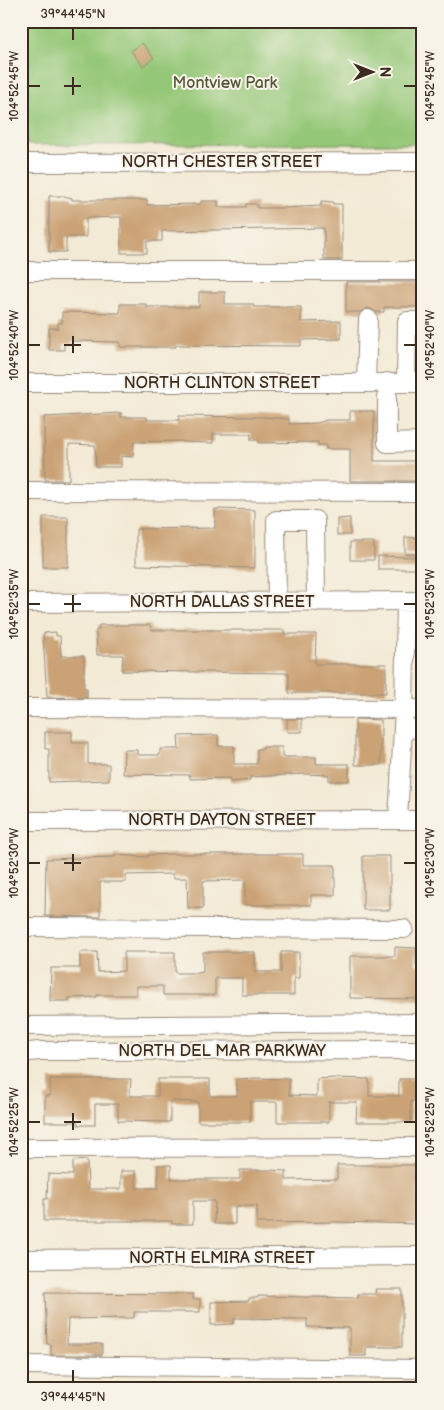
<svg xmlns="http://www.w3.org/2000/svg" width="444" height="1410" viewBox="0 0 444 1410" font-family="'Balsamiq Sans',sans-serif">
  <rect width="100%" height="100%" fill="#f7f3e8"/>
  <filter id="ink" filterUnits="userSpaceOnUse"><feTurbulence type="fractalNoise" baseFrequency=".02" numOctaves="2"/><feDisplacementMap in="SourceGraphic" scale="10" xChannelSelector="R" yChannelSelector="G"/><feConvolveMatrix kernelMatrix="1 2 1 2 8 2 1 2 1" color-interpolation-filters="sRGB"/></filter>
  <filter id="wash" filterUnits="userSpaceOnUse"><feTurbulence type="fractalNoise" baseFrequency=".0096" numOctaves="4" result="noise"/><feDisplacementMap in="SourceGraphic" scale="20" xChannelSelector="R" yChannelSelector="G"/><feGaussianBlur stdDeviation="1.12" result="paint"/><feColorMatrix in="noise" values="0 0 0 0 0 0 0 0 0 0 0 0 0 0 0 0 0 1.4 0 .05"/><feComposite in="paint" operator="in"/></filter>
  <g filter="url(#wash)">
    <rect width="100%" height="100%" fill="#f3ead5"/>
    <path fill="#94c777" stroke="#68784a" d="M26,21H423V144L27,145Z"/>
    <g id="blocks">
      <path fill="#cba274" d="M142,43L154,58L143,66L131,51Z
        M49,196H64L72,198V200H147V205L201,204V201H218V207H246V204H257V208H283L321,206V201L333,202V204H342V260H324V228L162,231V241H147V253H121V217L86,218V237H66V252H49Z
        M346,282H419V287H423V301H419V307H384V312H376L368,308L360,312H346Z
        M199,292H225V304H253V307H301V322L341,321V339L301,340V346L176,345V347H120V342L72,341V344H64V350H49V328H58V323H62V312L120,313V304H146V307H199Z
        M350,411H374V461H418V481H350V449H326V445H318V442L259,443V440H251V434H213V443L183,442V441L134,442L133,457L121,456V467H96L95,445L69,444V480H45L44,417L121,413V417H147V420H179V416L263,417L289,419V424L318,423L326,420H350Z
        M215,509L255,510V568L136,565V529L215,528Z
        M43,517H68V567H43Z
        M350,518V535H337V519Z
        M405,537L423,538V554H405Z
        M350,542H374V560H350Z
        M378,556L416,557L415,569H378Z
        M99,625H150L152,630H284V634H316L315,664H386V693H289V673L122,671L123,655H97L96,630H99Z
        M56,632V636H60L61,656H84V688H87V698L47,697L43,636L44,633Z
        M287,719H302V732H287Z
        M355,719L381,720V765H355Z
        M45,732H72V743H88V764H109V780L49,782V749H45Z
        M218,735V746H234V764H257V749H263V747H282V757H316V764H349V781H329V775L304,774L250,777V780L230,782V778L190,779V775L123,774L124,750H137V755H160V749H179L178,736Z
        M173,854H303V865H335V895H311V905H245V880L203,881V908H188L187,878H173V874L126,875V882H100V917L45,916L46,859L115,857V855L148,857V855Z
        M363,856H390V910H363Z
        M395,947L416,948V965H421V999L350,998V956H395Z
        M80,952H97L98,972L124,971V952H175V973H197L203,972V952H255V972H281V952H299V978H294V995H242V978H215V995H163V986H136V995H97V997L69,998V1001H50L51,968H80Z
        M50,1079H131L130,1096H158V1079H210V1096H237V1079L255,1078L289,1079V1095L317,1096V1079L335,1078L369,1079V1096H399V1079H417V1101H411V1122H356L357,1102H329V1122H277V1102H250V1122H198V1102L170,1101V1122L118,1121V1104H95V1125H78V1122H45V1096H50Z
        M87,1160L88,1189H121V1171H136V1188H158V1165H171V1179H240V1170H270L286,1171V1180L337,1179V1165H418L419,1224L336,1222L257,1223V1206H235V1224H214L215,1201H193V1224H172V1221H44V1199H47L48,1174L73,1175V1161Z
        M375,1289H402V1347H366V1356H350V1328L307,1327V1319L234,1318V1324L211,1325V1302L249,1301V1298H258V1296L358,1298V1294H376Z
        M45,1293L193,1294V1299H200V1312H134V1318L68,1319L67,1344H102V1355H51V1344H47Z"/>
    </g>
  </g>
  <g filter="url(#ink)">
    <use href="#blocks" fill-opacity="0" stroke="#978a7a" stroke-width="1"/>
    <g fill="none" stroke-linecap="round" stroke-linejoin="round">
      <defs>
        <path id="minor" d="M21,163L423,162
          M21,271H423
          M387,382V443L423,442
          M21,383H423
          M366,383L368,319
          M406,383L407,321H423
          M21,491L423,492
          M277,602L276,520H315L316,602
          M21,603L423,601
          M21,708L423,709
          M403,728L423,729
          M398,820L404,709L406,601
          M21,821L423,820
          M21,927L404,929
          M21,1026L423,1023
          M21,1053L39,1051L423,1050
          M21,1148L423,1147
          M21,1259L423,1256
          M21,1365L423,1369"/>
      </defs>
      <use href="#minor" stroke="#978a7a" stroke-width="20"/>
      <use href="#minor" stroke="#fff" stroke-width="18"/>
    </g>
  </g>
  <path fill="none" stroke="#3b2a1e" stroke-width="2" d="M73,28V40M73,77V95M28,86H40M64,86H81M404,86H416M73,336V353M28,345H40M64,345H81M404,345H416M73,595V612M28,604H40M64,604H81M404,604H416M73,854V871M28,863H40M64,863H81M404,863H416M73,1113V1130M28,1122H40M64,1122H81M404,1122H416M73,1370V1382"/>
  <g text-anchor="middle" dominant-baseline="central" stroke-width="4" stroke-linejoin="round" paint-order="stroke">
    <g font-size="16" fill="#565939" stroke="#f7f3e8">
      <text x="225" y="83">Montview Park</text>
    </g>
    <g font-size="16" fill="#3b2a1e" stroke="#f7f3e8">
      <text x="222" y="162">NORTH CHESTER STREET</text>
      <text x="222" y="383">NORTH CLINTON STREET</text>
      <text x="222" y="602">NORTH DALLAS STREET</text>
      <text x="222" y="820">NORTH DAYTON STREET</text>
      <text x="222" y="1051">NORTH DEL MAR PARKWAY</text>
      <text x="222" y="1258">NORTH ELMIRA STREET</text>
    </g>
  </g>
  <rect width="444" height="1410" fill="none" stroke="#f7f3e8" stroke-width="55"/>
  <g transform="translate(372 72) rotate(90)" stroke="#f7f3e8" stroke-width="4" paint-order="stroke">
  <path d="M0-4L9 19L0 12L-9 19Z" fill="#3b2a1e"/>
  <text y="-8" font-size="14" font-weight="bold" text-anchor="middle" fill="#3b2a1e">N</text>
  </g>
  <rect x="28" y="28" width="388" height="1354" fill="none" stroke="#3b2a1e" stroke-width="2"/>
  <g font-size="12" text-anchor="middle" fill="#3b2a1e">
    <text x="73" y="18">39°44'45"N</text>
    <text transform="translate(430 86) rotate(-90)" y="4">104°52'45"W</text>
    <text transform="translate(14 86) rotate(-90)" y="4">104°52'45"W</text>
    <text transform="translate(14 345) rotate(-90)" y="4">104°52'40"W</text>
    <text transform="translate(430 345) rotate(-90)" y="4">104°52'40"W</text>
    <text transform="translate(14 604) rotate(-90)" y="4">104°52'35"W</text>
    <text transform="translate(430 604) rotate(-90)" y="4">104°52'35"W</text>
    <text transform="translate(14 863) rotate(-90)" y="4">104°52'30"W</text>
    <text transform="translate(430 863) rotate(-90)" y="4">104°52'30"W</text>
    <text transform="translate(430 1122) rotate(-90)" y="4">104°52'25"W</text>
    <text transform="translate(14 1122) rotate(-90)" y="4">104°52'25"W</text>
    <text x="73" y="1401">39°44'45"N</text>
  </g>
</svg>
